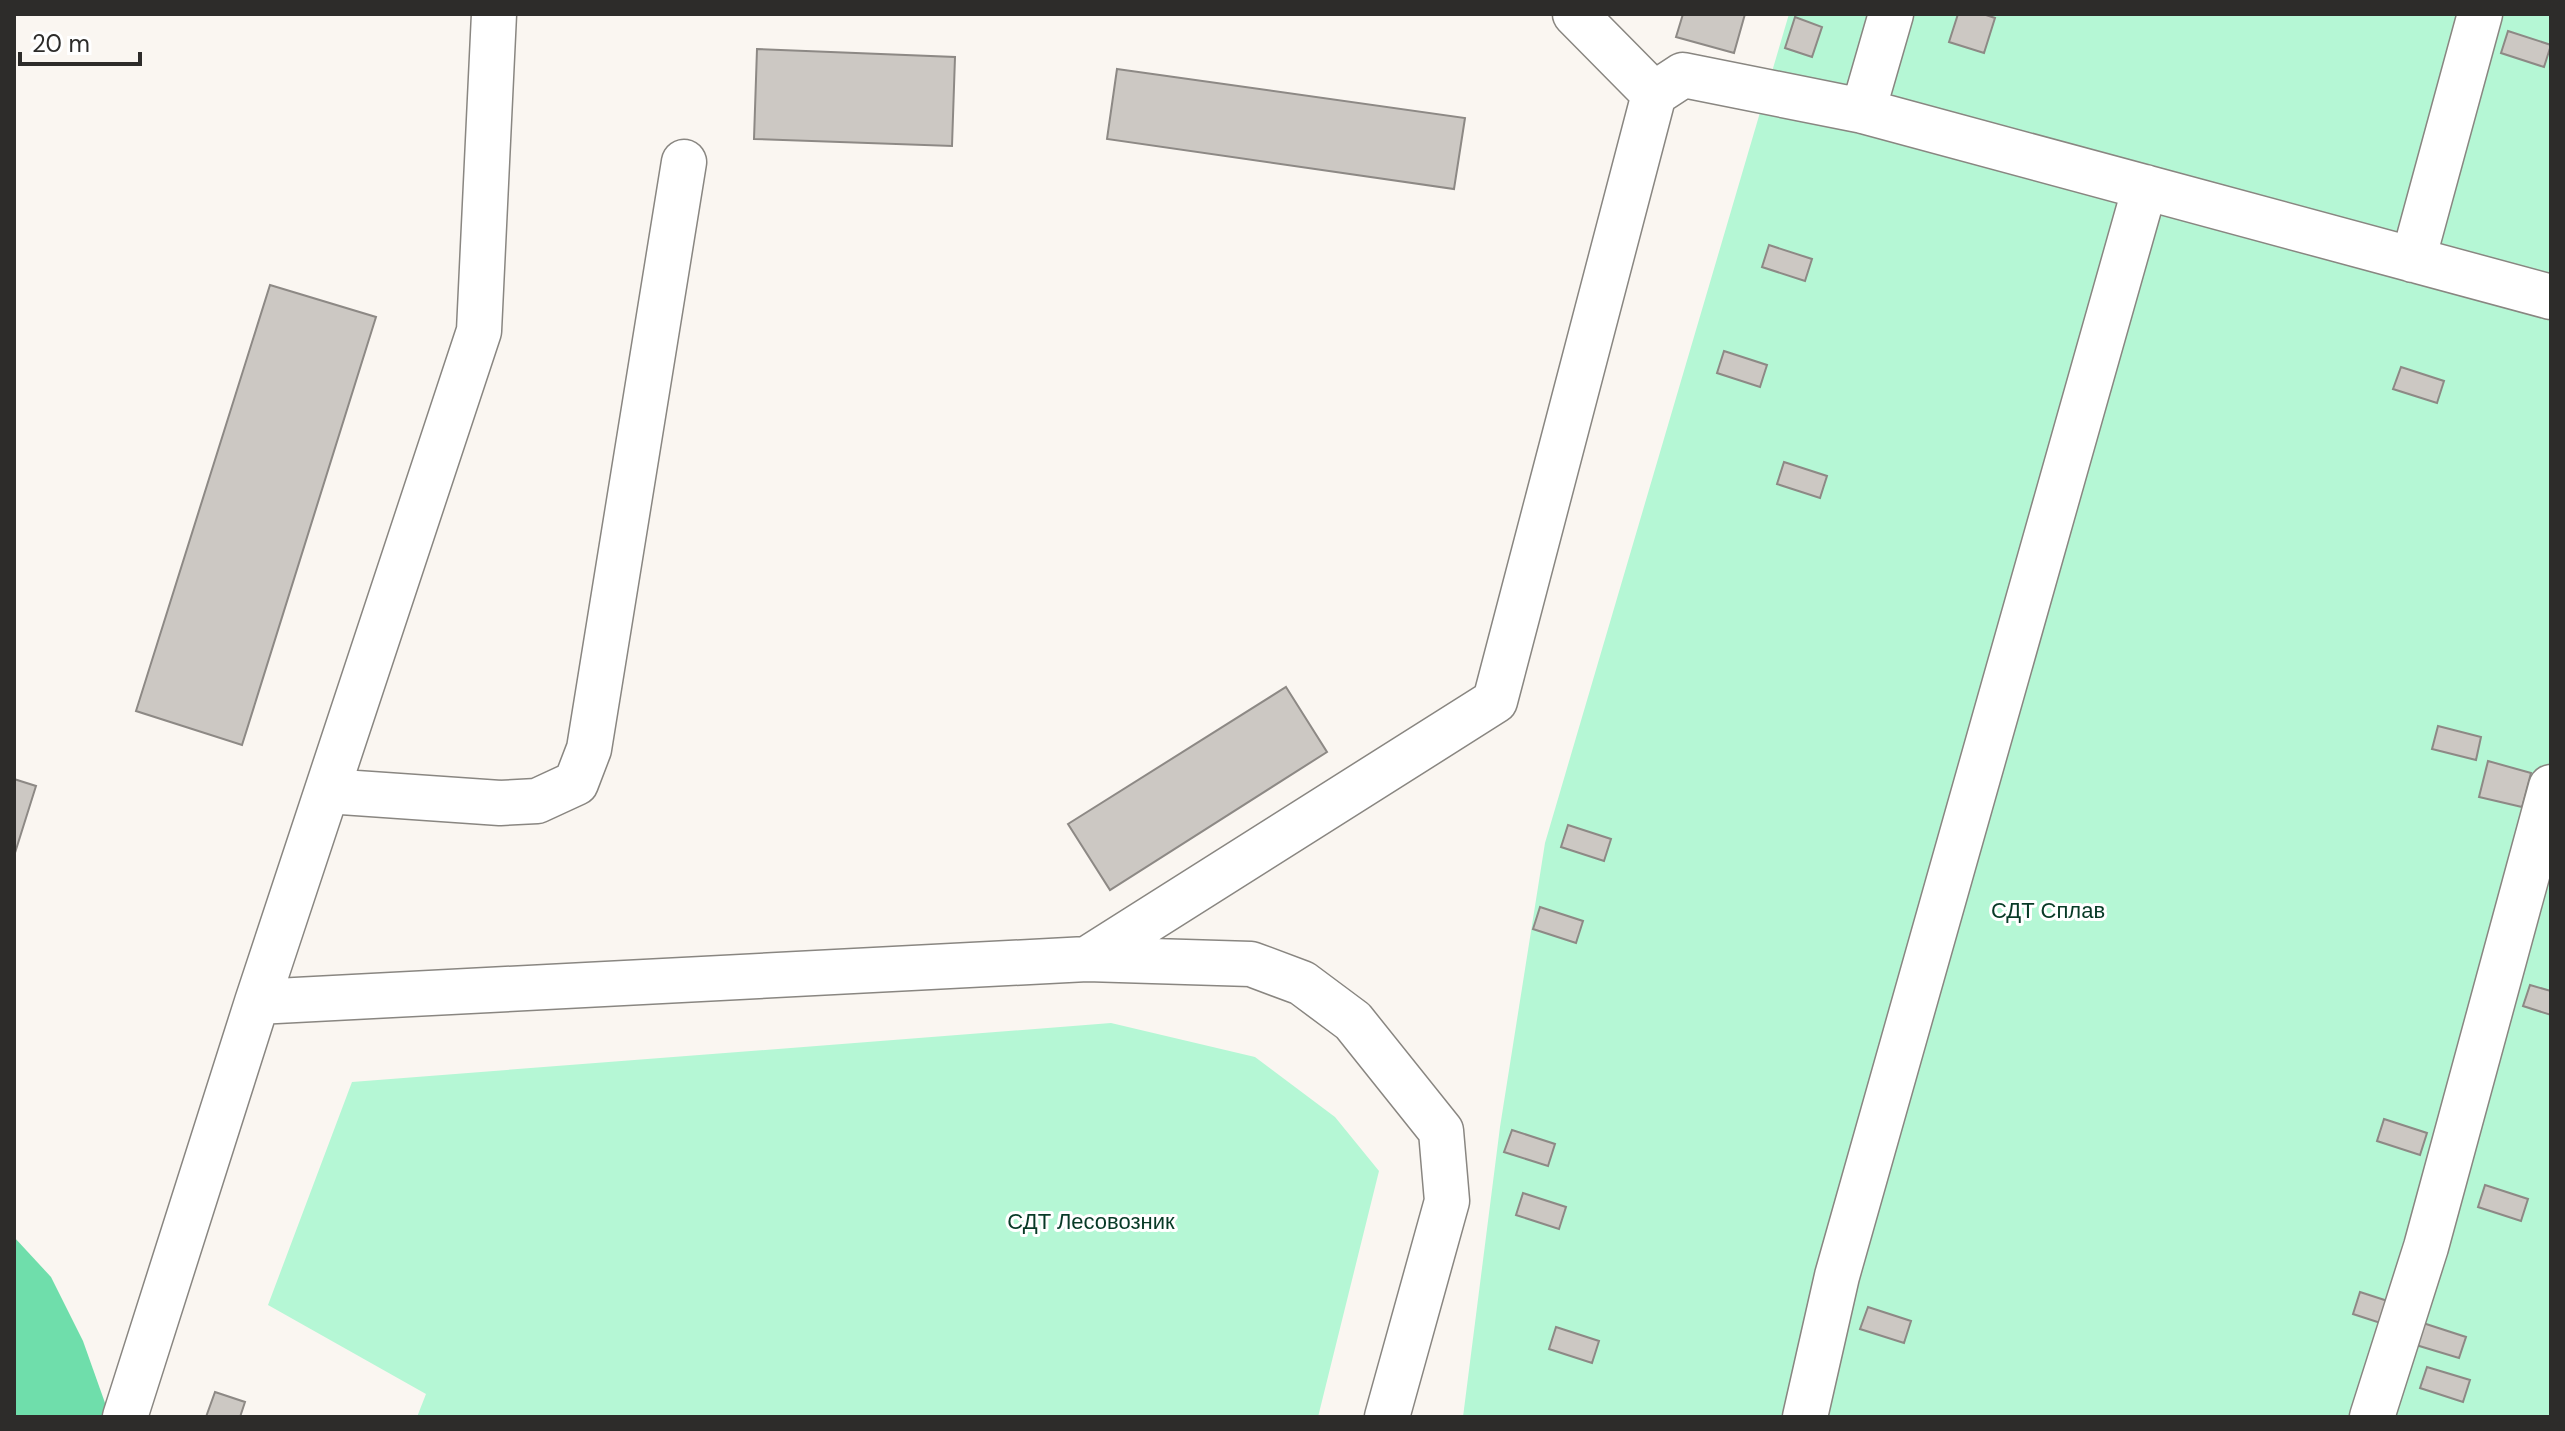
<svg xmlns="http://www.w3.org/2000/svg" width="2565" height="1431" viewBox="0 0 2565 1431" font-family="'DM Sans',sans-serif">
  <rect width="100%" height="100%" fill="#faf6f1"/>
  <path fill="#b5f7d5" d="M1789,14H2551V1417H1463L1500,1127L1545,843Z
    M1111,1023L1255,1057L1335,1117L1379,1171L1318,1417H417L426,1394L268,1305L352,1082Z"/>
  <path fill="#6fdeab" d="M14,1237L51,1277L83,1341L110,1417H14Z"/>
  <path fill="#ccc8c3" stroke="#8d8985" stroke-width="2" d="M1683,14H1745L1734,53L1676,37Z
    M1958,14H1983L1995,18L1984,53L1949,42Z
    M1795,17L1822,27L1812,57L1785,48Z
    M2508,31L2551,45L2544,67L2501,53Z
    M757,49L955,57L952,146L754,139Z
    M1117,69L1465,118L1454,189L1107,139Z
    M1769,245L1812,259L1805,281L1762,267Z
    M270,285L376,317L242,745L136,711Z
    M1724,351L1767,365L1760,387L1717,373Z
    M2401,367L2444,381L2437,403L2393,389Z
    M1784,462L1827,476L1820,498L1777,484Z
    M1286,687L1327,752L1110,890L1068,824Z
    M2438,726L2481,737L2476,760L2432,749Z
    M2488,761L2531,773L2522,807L2479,797Z
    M14,779L36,786L14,856Z
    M1568,825L1611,839L1604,861L1561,847Z
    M1540,907L1583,921L1576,943L1533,929Z
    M2530,985L2551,991V1015L2523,1006Z
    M2384,1119L2427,1133L2420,1155L2377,1141Z
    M1512,1130L1555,1144L1548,1166L1504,1152Z
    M2485,1185L2528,1199L2521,1221L2478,1207Z
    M1523,1193L1566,1207L1559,1229L1516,1215Z
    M2360,1292L2403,1306L2396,1328L2353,1314Z
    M1868,1307L1911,1321L1904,1343L1860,1329Z
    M2423,1323L2466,1337L2459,1358L2416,1345Z
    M1556,1327L1599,1341L1592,1363L1549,1349Z
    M2427,1367L2470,1380L2463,1402L2420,1388Z
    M215,1392L245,1402L240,1417H206Z"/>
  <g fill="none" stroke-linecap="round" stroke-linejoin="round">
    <defs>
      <path id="minor" d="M1654,94L1683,75L1863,111L2551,297
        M1863,111L1891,14
        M2413,260L2480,14
        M327,791L500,803L537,801L576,783L589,749L684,162
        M1087,959L1251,964L1302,983L1353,1021L1441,1131L1447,1201L1387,1417
        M257,1002L1087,959L1495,701L1654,94L1575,14
        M125,1417L257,1002L479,331L494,14
        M1805,1417L1837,1276L2145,187
        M2372,1417L2426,1247L2551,787"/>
    </defs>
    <use href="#minor" stroke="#898681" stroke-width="47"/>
    <use href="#minor" stroke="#fff" stroke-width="44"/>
  </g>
  <g text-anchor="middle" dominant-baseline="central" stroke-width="6" stroke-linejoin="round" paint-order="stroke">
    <g font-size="22" fill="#073a26" stroke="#fff">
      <text x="2048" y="910">СДТ Сплав</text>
      <text x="1091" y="1221">СДТ Лесовозник</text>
    </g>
  </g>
  <rect width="2565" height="1431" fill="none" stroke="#2d2c2a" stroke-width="32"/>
  <path d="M20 52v12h120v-12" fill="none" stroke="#2d2c2a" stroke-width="4"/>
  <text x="32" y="52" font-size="24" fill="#2d2c2a" stroke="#ffffff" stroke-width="6" paint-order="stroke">20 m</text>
</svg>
